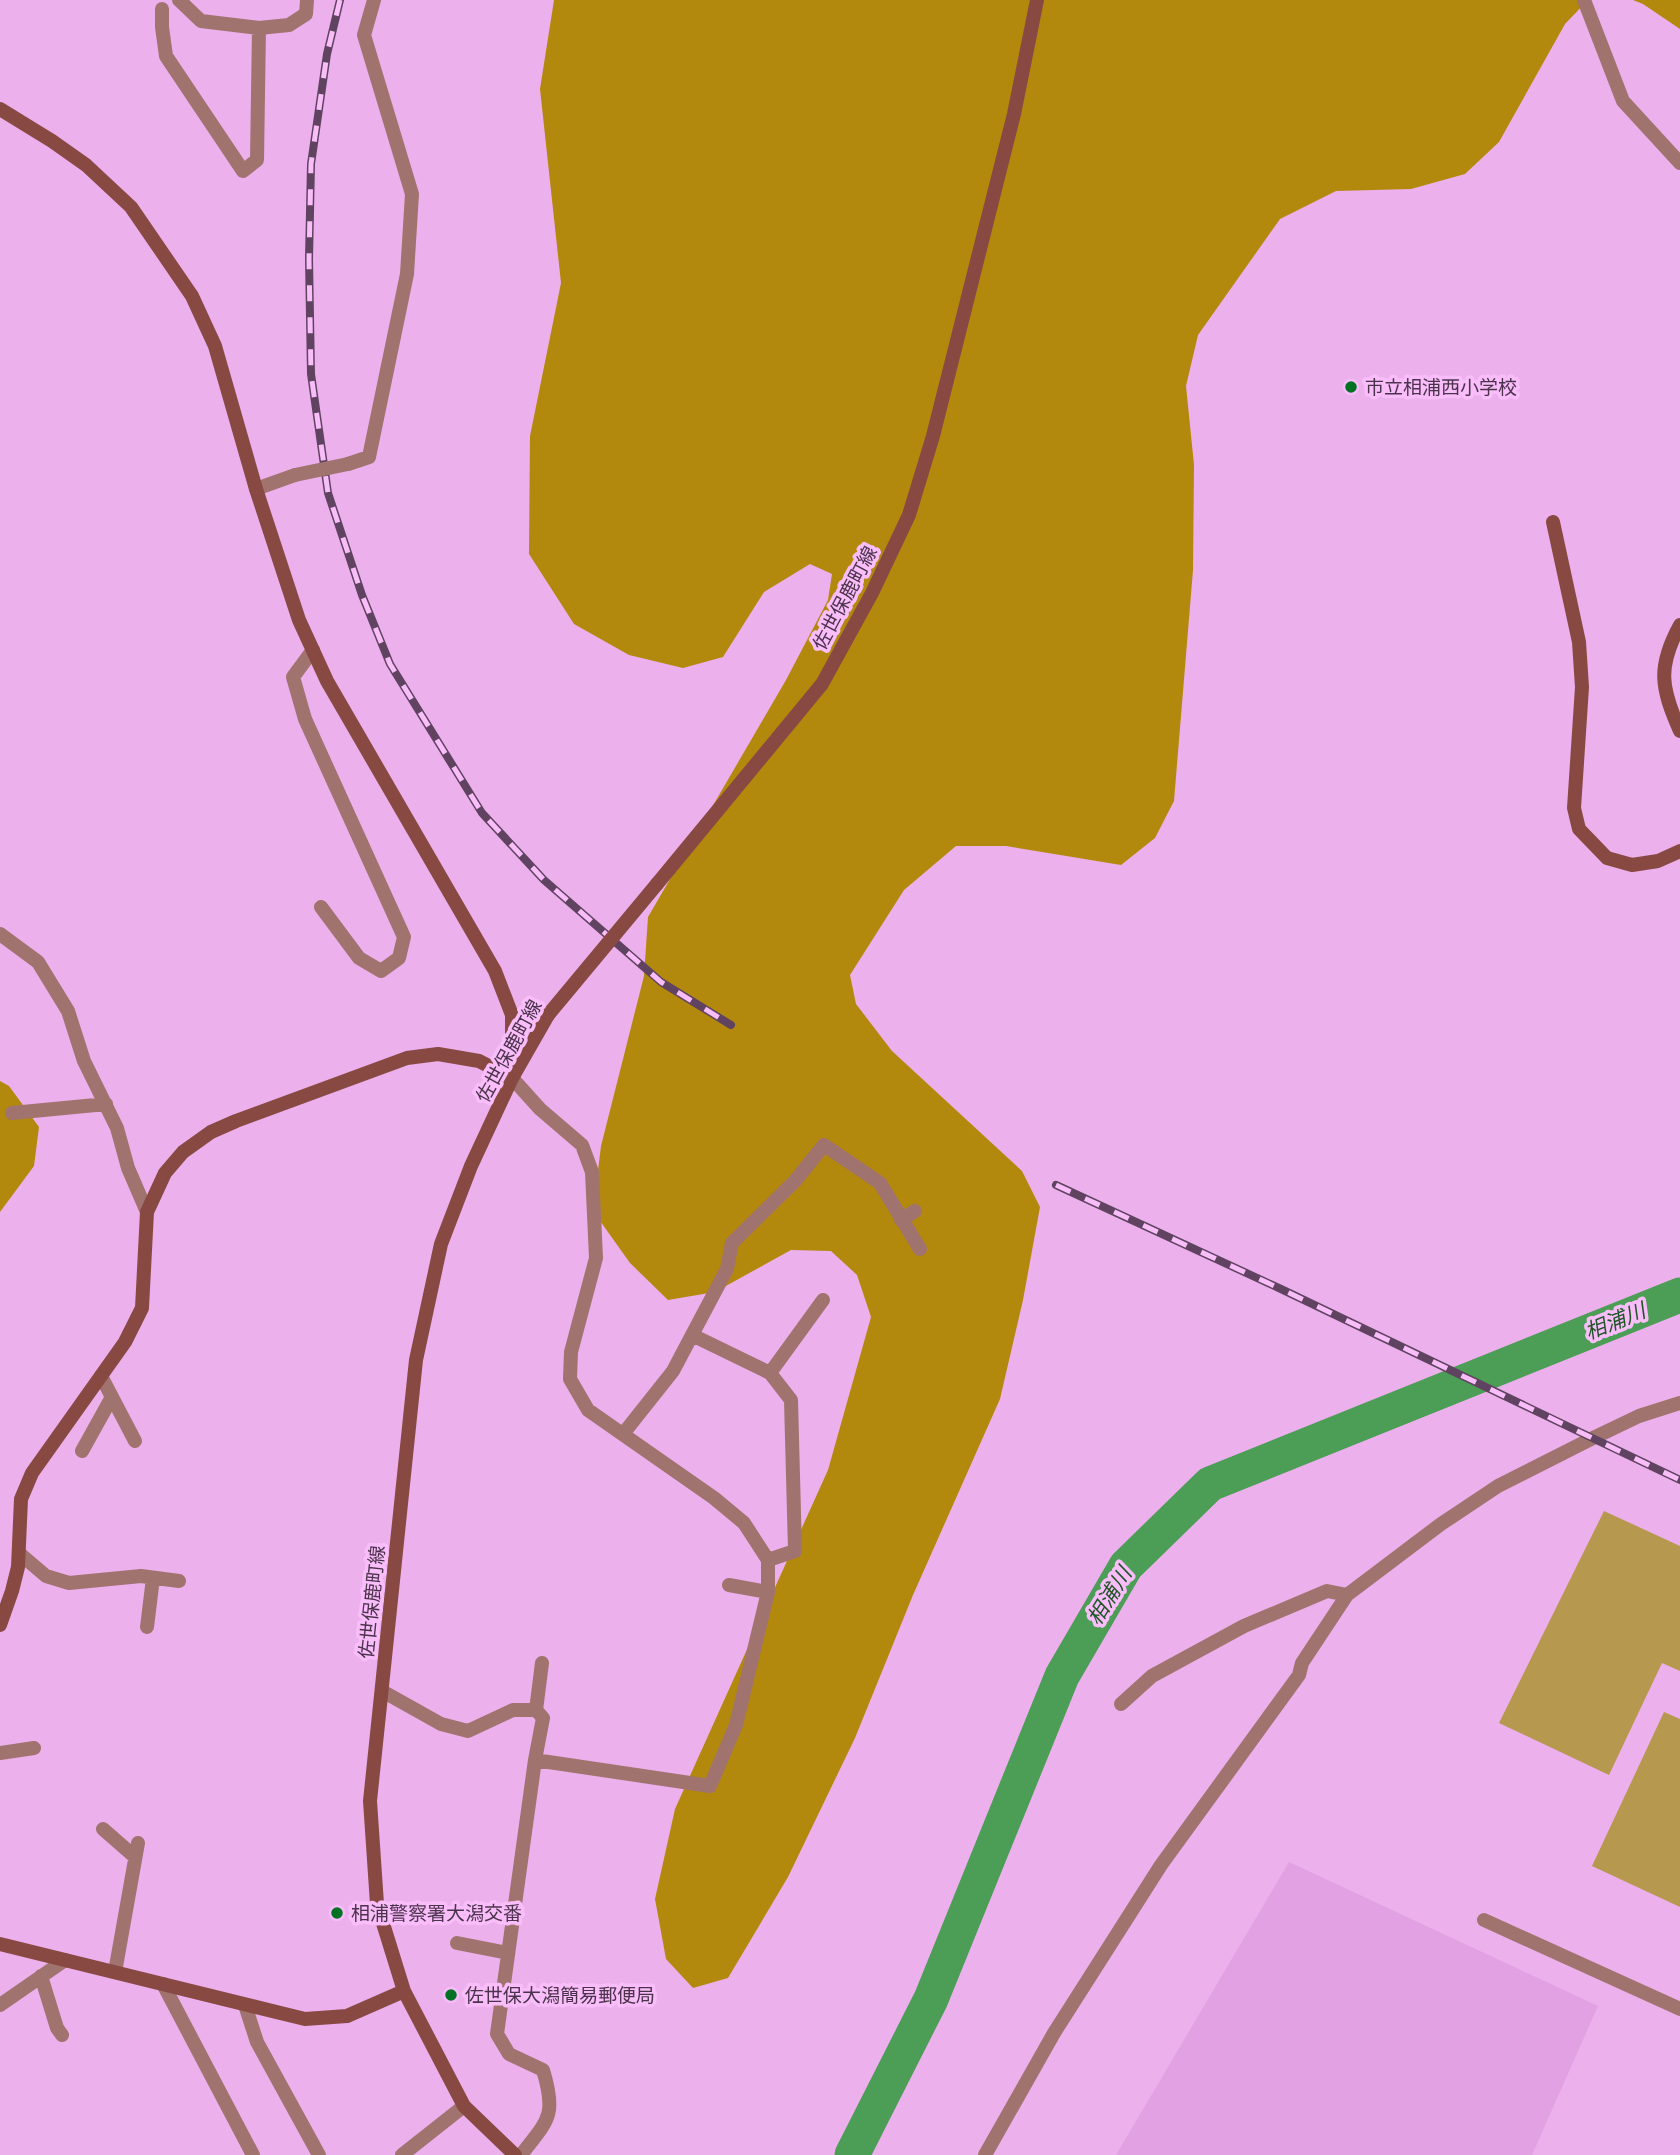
<svg xmlns="http://www.w3.org/2000/svg" width="1680" height="2155" viewBox="0 0 1680 2155" font-family="Poppins,'Noto Sans JP',sans-serif">
  <rect width="100%" height="100%" fill="#ecb0ec"/>
  <path fill="#e1a1e2" d="M1289,1862L1598,2006L1532,2155H1116Z"/>
  <path fill="#b7984f" d="M1604,1511L1680,1546V1671L1662,1663L1609,1775L1499,1723Z
    M1664,1712L1680,1719V1907L1592,1866Z"/>
  <path fill="#b3890d" d="M554,0H1588L1565,24L1499,142L1465,174L1411,189L1336,191L1280,219L1198,335L1186,386L1194,465L1193,570L1174,801L1155,838L1121,865L1006,846H956L904,890L850,975L856,1004L892,1051L1022,1171L1040,1207L1023,1300L1000,1399L913,1595L855,1738L788,1877L728,1978L693,1988L666,1959L655,1899L675,1809L828,1470L871,1317L857,1275L831,1251L791,1250L715,1292L668,1300L630,1263L593,1211L601,1146L644,976L648,917L786,680L828,600L832,574L810,564L764,592L723,657L683,668L629,655L574,624L529,554L530,436L561,283L540,89Z
    M1633,0H1680V29L1643,4Z
    M0,1081L9,1086L39,1127L34,1166L0,1212Z"/>
  <g fill="none" stroke-linecap="round" stroke-linejoin="round">
    <path stroke="#4c9d56" stroke-width="35" d="M852,2155L931,1999L1062,1676L1126,1566L1210,1484L1680,1295"/>
    <path stroke="#a1736e" stroke-width="14" d="M179,0L201,21L259,28L289,25L306,14L307,0
      M1584,0L1623,101L1680,163
      M162,9V27L166,56L243,171L257,160L259,28
      M348,464L369,457L407,274L412,194L364,35L374,0
      M256,489L295,475
      M313,650L293,677L305,719L404,937L399,958L381,971L359,958L321,907
      M0,934L38,962L68,1011L84,1061L117,1128L128,1168L147,1212
      M512,1078L540,1109L582,1145L592,1172L596,1258L571,1352L570,1379L588,1410L714,1498L744,1523L768,1560V1592L736,1725L710,1786L535,1760L497,2034L509,2054L543,2070C557,2116 548,2120 521,2155
      M12,1113L106,1104
      M901,1220L915,1211
      M692,1335L727,1269L732,1243L795,1181L824,1145L880,1183L920,1249
      M770,1373L823,1300
      M101,1376L135,1441
      M623,1434L673,1371L692,1335L770,1373L791,1400L795,1551L768,1560
      M82,1451L112,1397
      M19,1553L46,1576L69,1583L141,1576L179,1581
      M729,1585L768,1592
      M147,1627L153,1578
      M382,1691L441,1724L468,1731L513,1710H536
      M1121,1704L1152,1676L1244,1626L1327,1591L1347,1595
      M0,1753L34,1748
      M535,1760L543,1718L536,1710L542,1663
      M103,1829L135,1857
      M1484,1920L1680,2009
      M457,1943L508,1953
      M115,1972L138,1843
      M41,1976L57,2028L62,2035
      M163,1984L253,2155
      M0,2005L65,1960
      M245,2005L257,2042L319,2155
      M402,2155L464,2106
      M985,2155L1054,2033L1161,1865L1299,1675L1302,1663L1347,1595L1441,1524L1498,1486L1591,1439L1639,1416L1680,1403"/>
    <path stroke="#894943" stroke-width="14" d="M0,109L52,141L86,165L131,207L192,296L215,346L256,489L299,620L327,681L495,971L512,1015V1078L479,1061L438,1054L407,1058L236,1121L211,1132L183,1152L165,1173L147,1212L142,1308L125,1342L32,1473L21,1499L18,1567L12,1591L0,1625
      M1553,522L1579,642L1582,687L1574,808L1579,829L1607,858L1632,865L1658,861L1680,851
      M1680,625C1657,667 1661,688 1680,731
      M657,884L822,684L872,593L909,515L933,436L1014,114L1037,0
      M0,1944L305,2019L347,2016L404,1991
      M515,2155L464,2106L404,1991L377,1904L370,1801L416,1360L441,1244L471,1166L512,1078L548,1015"/>
    <defs>
      <path id="rail" d="M340,0L327,54L311,164L309,259L311,374L328,493L362,595L390,664L482,813L544,880L661,982L731,1025
        M1056,1185L1281,1289L1680,1480"/>
    </defs>
    <use href="#rail" stroke="#604360" stroke-width="8"/>
    <use href="#rail" stroke="#f9bdfa" stroke-width="5" stroke-dasharray="16" stroke-linecap="butt"/>
    <path stroke="#a1736e" stroke-width="14" d="M295,475L348,464"/>
    <path stroke="#894943" stroke-width="14" d="M548,1015L657,884"/>
  </g>
  <g fill="#017123" stroke="#f9bdfa" stroke-width="2.5">
    <circle cx="1351" cy="387" r="7"/>
    <circle cx="337" cy="1913" r="7"/>
    <circle cx="451" cy="1995" r="7"/>
  </g>
  <g text-anchor="middle" dominant-baseline="central" stroke-width="7" stroke-linejoin="round" paint-order="stroke">
    <g font-size="19" fill="#4b334b" stroke="#f9bdfa" text-anchor="start">
      <text x="1365" y="387">市立相浦西小学校</text>
      <text x="351" y="1913">相浦警察署大潟交番</text>
      <text x="465" y="1995">佐世保大潟簡易郵便局</text>
    </g>
    <g font-size="19" fill="#4b334b" stroke="#f9bdfa">
      <text transform="translate(845 598) rotate(-62)">佐世保鹿町線</text>
      <text transform="translate(509 1051) rotate(-61)">佐世保鹿町線</text>
      <text transform="translate(372 1602) rotate(-84)">佐世保鹿町線</text>
    </g>
    <g font-size="21" font-style="italic" fill="#1d5525" stroke="#f9bdfa">
      <text transform="translate(1615 1321) rotate(-22)">相浦川</text>
      <text transform="translate(1109 1596) rotate(-58)">相浦川</text>
    </g>
  </g>
</svg>
